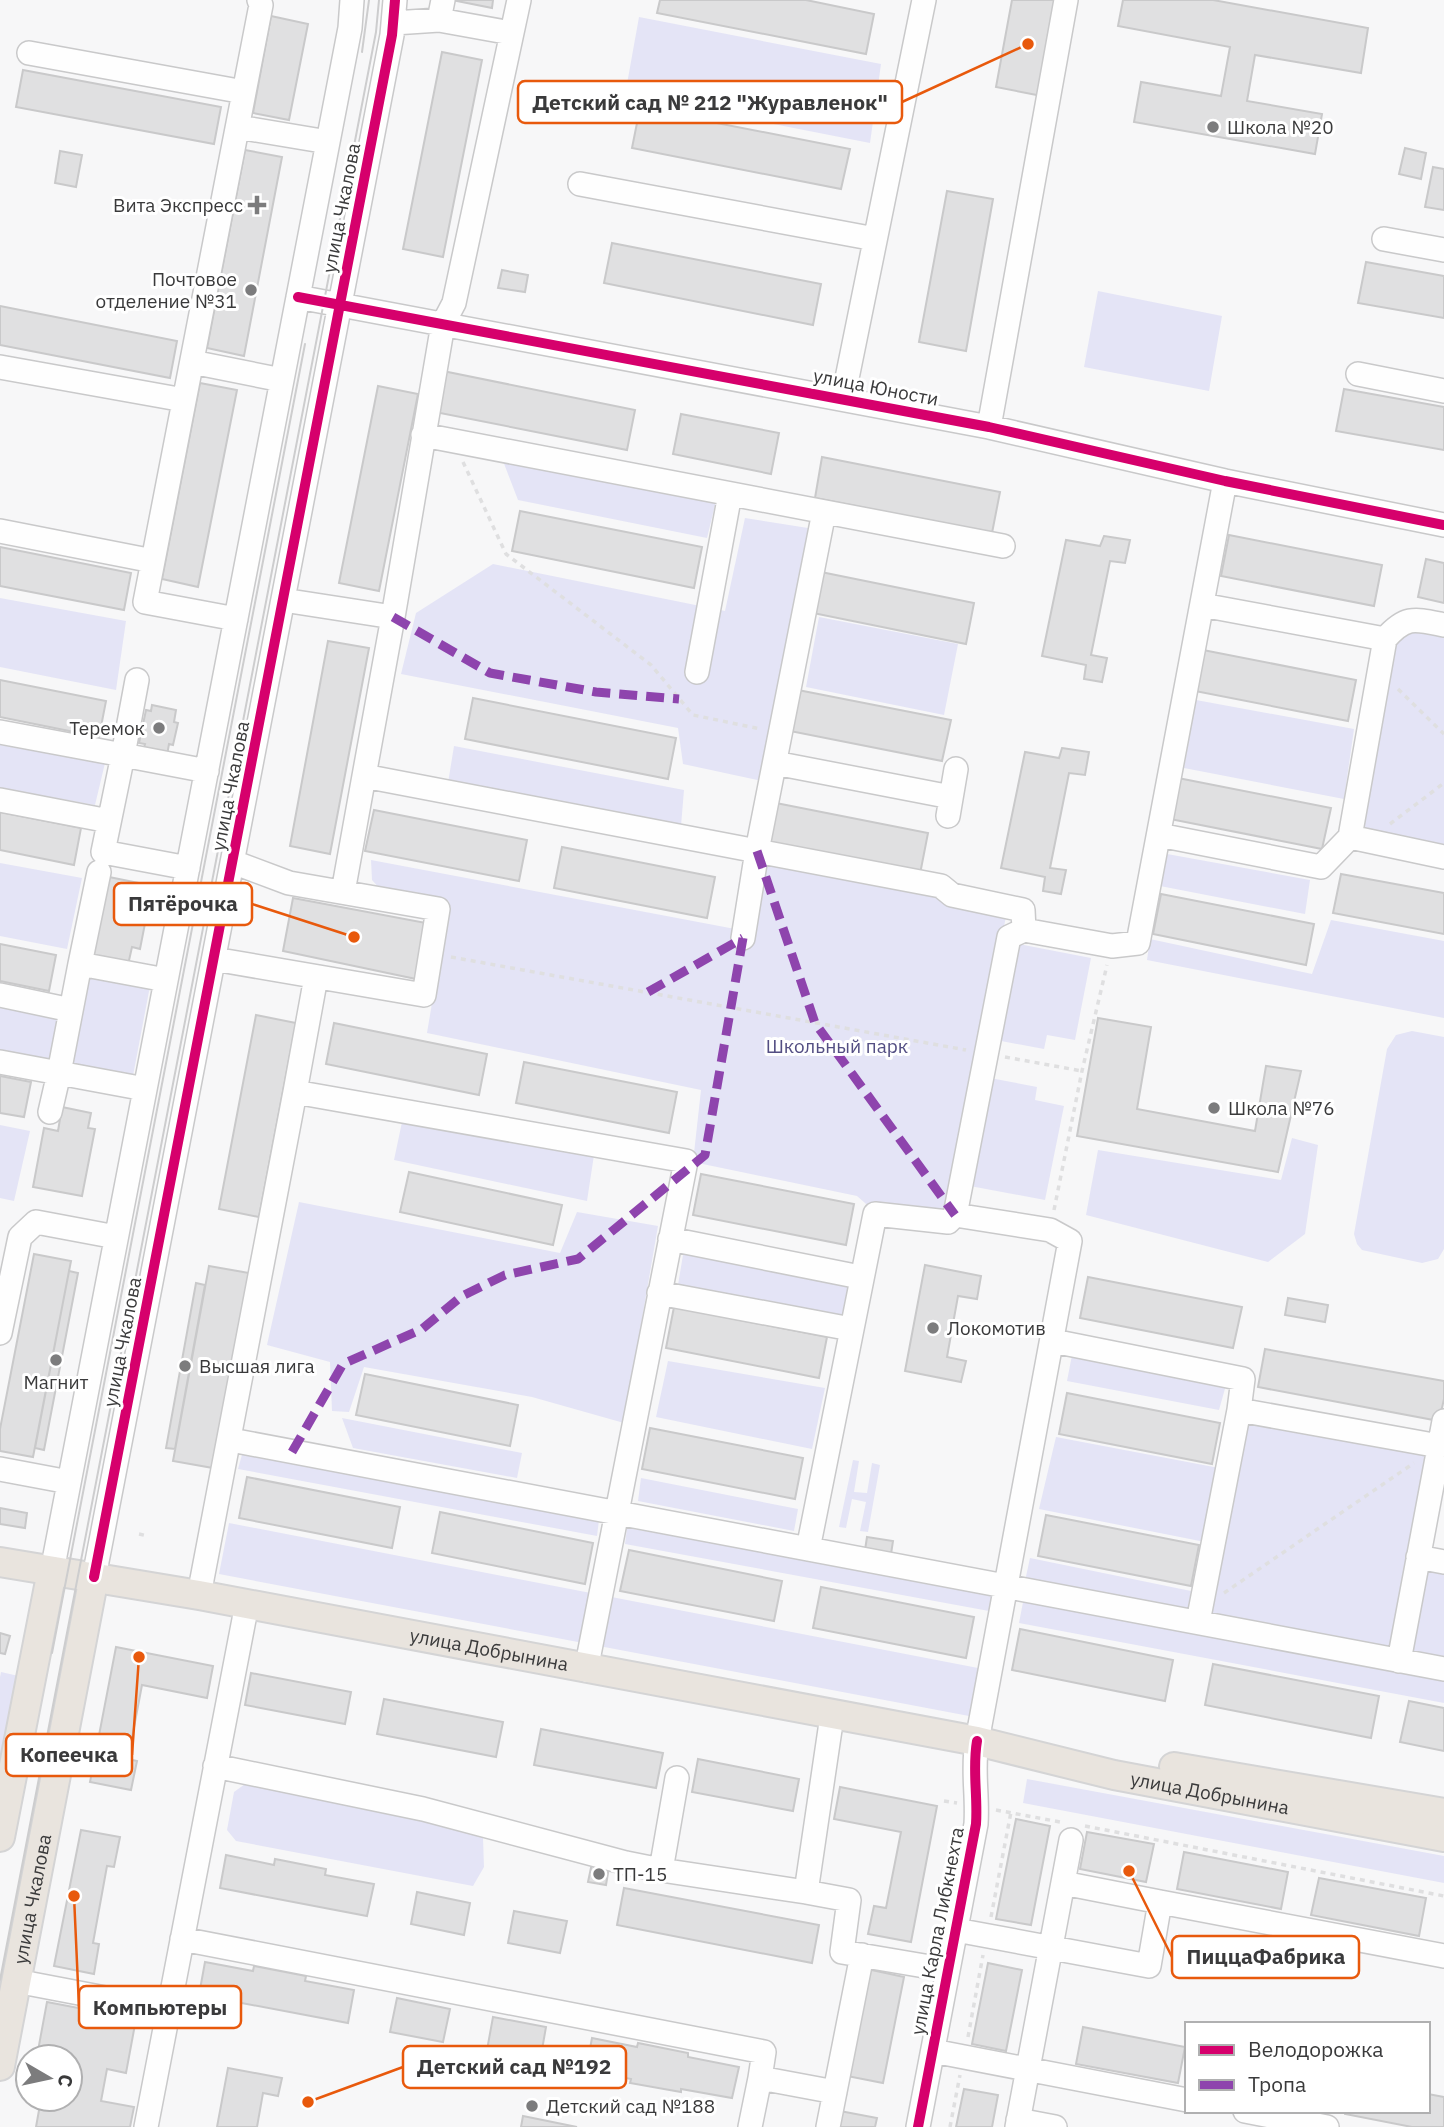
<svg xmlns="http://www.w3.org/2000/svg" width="1444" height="2127" viewBox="0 0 1444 2127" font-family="'IBM Plex Sans',sans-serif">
  <rect width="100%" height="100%" fill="#f7f7f8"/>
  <path fill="#e4e4f6" d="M639,17L881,64L870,143L625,95Z
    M1098,291L1222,316L1209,391L1084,367Z
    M503,461L716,501L707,538L518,500Z
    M745,518L808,528L762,781L683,764L678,728L401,674L416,613L493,564L725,611Z
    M0,598L126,621L116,690L0,667Z
    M819,617L958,644L944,715L806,687Z
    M1420,628L1444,633V850L1360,832L1397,636Z
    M1196,700L1354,729L1344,799L1184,768Z
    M0,745L105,763L95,805L0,788Z
    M454,746L684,790L681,826L448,783Z
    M1167,854L1310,880L1305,914L1160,886Z
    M767,858L938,892L1006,916L953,1206L947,1219L873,1210L857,1196L693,1162L701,1090L427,1033L449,901L381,890L372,880L371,860L751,932Z
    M0,863L82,878L67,949L0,936Z
    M1331,920L1444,941V1018L1147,960L1150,939L1312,974Z
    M1014,943L1091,958L1075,1040L1047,1035L1044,1049L996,1040Z
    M84,972L150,986L132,1081L65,1069Z
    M0,1005L57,1018L50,1059L0,1050Z
    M1412,1031L1444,1037V1249L1438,1259L1422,1263L1362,1250L1357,1244L1354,1234L1387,1049L1396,1035Z
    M990,1078L1037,1087L1035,1100L1064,1106L1045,1200L970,1186Z
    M402,1122L594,1155L587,1201L394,1160Z
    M0,1125L30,1131L14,1201L0,1198Z
    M1292,1138L1318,1145L1305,1234L1268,1262L1086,1215L1098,1150L1281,1180Z
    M299,1202L560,1253L577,1212L658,1226L624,1423L532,1397L364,1367L349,1412L332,1411L330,1362L267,1345Z
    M684,1249L851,1282L845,1318L678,1285Z
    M1072,1355L1226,1385L1219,1410L1067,1381Z
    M668,1361L825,1388L812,1449L656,1417Z
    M1245,1417L1427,1449L1395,1654L1205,1617Z
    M342,1418L522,1453L517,1478L353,1448Z
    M1056,1437L1219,1468L1205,1542L1039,1509Z
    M243,1451L599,1520L597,1536L238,1469Z
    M853,1460L859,1461L854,1492L867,1493L872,1463L880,1465L868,1532L860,1531L866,1502L852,1499L846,1528L839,1527Z
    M641,1478L798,1509L794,1531L638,1501Z
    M229,1523L978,1668L969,1716L219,1574Z
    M627,1528L994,1590L989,1611L625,1544Z
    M1030,1558L1191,1591L1187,1612L1025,1581Z
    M1428,1568L1444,1571V1659L1411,1653Z
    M1024,1597L1444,1678V1703L1019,1623Z
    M1,1672L23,1677L0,1797V1677Z
    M1027,1779L1444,1856V1883L1023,1803Z
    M245,1784L472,1827L483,1838L484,1867L473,1886L236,1841L227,1830L234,1792Z"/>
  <path fill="#e0e0e1" stroke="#c9c9ca" stroke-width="2" d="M452,0H493L492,8Z
    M660,0H806L874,14L866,54L657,13Z
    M1012,0H1059L1042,96L996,87Z
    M1123,0H1213L1368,28L1361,73L1255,55L1247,101L1322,114L1315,154L1134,122L1141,82L1221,96L1230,47L1118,26Z
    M271,16L308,24L289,120L253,113Z
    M442,52L482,60L443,257L403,249Z
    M23,70L221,107L214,144L16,107Z
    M640,108L850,149L841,189L632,148Z
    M1405,148L1426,153L1421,179L1399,174Z
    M245,150L282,157L244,356L207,348Z
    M60,151L82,155L76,187L55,183Z
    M1433,167L1444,169V210L1425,207Z
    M947,191L993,199L966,351L919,342Z
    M612,243L821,284L813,325L604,283Z
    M1366,262L1444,276V318L1358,303Z
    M502,270L528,275L525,292L498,288Z
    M0,306L177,341L170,378L0,345Z
    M443,371L635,410L627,450L435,412Z
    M200,383L237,390L198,587L162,579Z
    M378,386L418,394L379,591L339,583Z
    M1344,389L1444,407V450L1336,431Z
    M681,414L779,433L771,474L673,454Z
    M822,457L1000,492L992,533L815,498Z
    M520,511L702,547L694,588L512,551Z
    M1229,535L1382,565L1374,606L1221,576Z
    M1104,536L1130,540L1125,563L1110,561L1091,655L1107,658L1102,682L1084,679L1086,665L1042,656L1066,540L1100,546Z
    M0,547L131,573L124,610L0,586Z
    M1426,559L1444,563V603L1418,597Z
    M821,572L974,603L966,644L813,613Z
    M328,641L369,648L330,854L290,846Z
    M1203,650L1356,680L1348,721L1195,691Z
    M0,680L106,701L99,737L0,717Z
    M798,690L951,720L942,761L790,731Z
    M473,698L676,738L668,779L465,739Z
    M152,705L176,710L174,722L178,723L173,745L169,744L167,755L143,751L145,744L139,743L146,710L151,711Z
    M1062,748L1089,752L1085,775L1069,773L1050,868L1066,870L1061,894L1043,891L1045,877L1001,868L1025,752L1059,758Z
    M1178,778L1331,808L1322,849L1170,819Z
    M776,803L928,833L920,874L767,844Z
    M374,810L527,840L519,881L365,851Z
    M0,812L81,828L74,865L0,850Z
    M562,847L715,877L707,918L554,888Z
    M1341,874L1444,893V934L1333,913Z
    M109,877L144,884L141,902L149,903L140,949L132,947L128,965L93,958Z
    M1161,894L1314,924L1306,965L1153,934Z
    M293,898L426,923L416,979L283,951Z
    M0,944L56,955L49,991L0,981Z
    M256,1015L296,1023L259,1217L219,1209Z
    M1098,1018L1151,1027L1137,1109L1255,1131L1266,1066L1301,1071L1278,1172L1077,1136Z
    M334,1023L487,1054L479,1095L326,1064Z
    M524,1062L677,1092L669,1133L516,1103Z
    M0,1076L31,1082L24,1117L0,1113Z
    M62,1107L91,1113L88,1128L95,1129L82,1196L33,1187L44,1128L58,1131Z
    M409,1172L562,1205L553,1245L400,1212Z
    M701,1174L854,1204L846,1245L693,1215Z
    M34,1254L71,1261L33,1457L0,1451V1429Z
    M925,1265L981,1276L977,1299L958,1296L947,1357L966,1361L961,1382L905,1371Z
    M209,1266L249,1273L213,1468L173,1461Z
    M69,1271L78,1273L44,1450L35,1448Z
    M1088,1277L1242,1307L1233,1348L1080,1318Z
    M196,1283L205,1285L175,1449L166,1448Z
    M1288,1298L1328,1305L1325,1322L1285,1315Z
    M674,1307L827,1337L819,1378L666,1348Z
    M1265,1349L1444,1381V1399L1439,1421L1258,1387Z
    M365,1374L518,1405L510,1446L356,1415Z
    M1067,1393L1220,1423L1212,1464L1059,1434Z
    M650,1428L803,1458L795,1499L642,1469Z
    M247,1477L400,1507L392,1548L239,1518Z
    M0,1508L27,1513L25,1528L0,1524Z
    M440,1512L593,1543L585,1584L432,1553Z
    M1046,1515L1199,1545L1191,1586L1038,1556Z
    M867,1537L893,1541L891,1554L865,1550Z
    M629,1550L782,1581L774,1621L620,1591Z
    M821,1587L974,1617L966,1658L813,1628Z
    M1020,1629L1173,1660L1165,1701L1012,1670Z
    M0,1633L10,1636L5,1654L0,1653Z
    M116,1647L213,1666L207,1698L142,1685L128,1759L137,1761L131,1790L90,1782Z
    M1213,1664L1379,1696L1371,1738L1205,1705Z
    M251,1673L351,1692L345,1724L245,1705Z
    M384,1699L503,1722L496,1757L377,1734Z
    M1409,1701L1444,1708V1751L1400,1742Z
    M541,1729L663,1753L656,1788L534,1765Z
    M698,1759L799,1779L793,1811L692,1792Z
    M840,1787L937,1806L911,1942L868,1934L874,1906L886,1908L901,1832L834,1819Z
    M1016,1819L1050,1826L1031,1925L996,1919Z
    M81,1830L120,1837L114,1867L107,1866L93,1943L99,1944L94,1974L54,1966Z
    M1087,1832L1154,1844L1146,1882L1080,1869Z
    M1184,1852L1288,1872L1281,1909L1177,1889Z
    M226,1855L274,1865L275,1859L326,1869L325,1875L374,1884L367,1916L220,1888Z
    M592,1863L609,1867L606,1885L588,1882Z
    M1319,1878L1426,1898L1419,1936L1311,1915Z
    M624,1888L819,1925L812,1963L617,1925Z
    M417,1892L470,1903L464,1935L411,1924Z
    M514,1911L567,1921L560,1953L508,1943Z
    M205,1962L253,1971L254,1966L306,1976L305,1981L354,1990L348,2023L199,1995Z
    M988,1963L1022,1970L1006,2051L972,2044Z
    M867,1969L904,1977L883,2083L847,2076Z
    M397,1998L450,2009L443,2042L390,2032Z
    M47,2002L136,2019L126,2073L107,2069L101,2101L134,2107L130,2127H36L41,2099H70V2057L37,2056Z
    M493,2017L546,2027L540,2061L487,2050Z
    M1083,2027L1185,2047L1178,2083L1076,2064Z
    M592,2038L637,2047L638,2043L688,2053V2057L739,2067L732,2098L681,2089V2092L630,2083L631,2079L586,2070Z
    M228,2068L282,2078L278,2096L263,2093L257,2127H217Z
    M964,2089L998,2095L992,2127H956Z
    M1428,2094L1444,2097V2127H1412L1345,2114V2111H1428Z
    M840,2111L877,2118L875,2127H837Z
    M523,2116L577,2127H521Z"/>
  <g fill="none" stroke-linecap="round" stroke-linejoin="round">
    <defs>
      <path id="minor" d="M439,20L511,33
        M394,23L439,20L443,0
        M29,53L244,92
        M238,127L328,142
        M580,184L875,239
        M1384,239L1444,250
        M298,297L989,427L1225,481L1444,525
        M192,362L282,380
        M0,367L184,400
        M1358,374L1444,391
        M843,398L924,0
        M989,427L1066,0
        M423,435L1003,546
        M0,531L153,561
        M283,600L393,617L364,776
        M1202,605L1385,639C1406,615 1415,619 1444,625
        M393,617L443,324L454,303L519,0
        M236,619L145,602L261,5L259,0
        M697,672L730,494
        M0,732L123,755L137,680
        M775,763L951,797
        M0,800L109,821
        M948,816L956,769
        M1159,835L1321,867L1350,837L1385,639
        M1350,837L1444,857
        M188,868L103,852L123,755L207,771
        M99,872L80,964L166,980
        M343,892L364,776L757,851L824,512
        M743,938L757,851L941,886L952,895L1023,910L1024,930
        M214,959L424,995L438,909L289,883L233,862
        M80,964L59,1073L145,1089
        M0,995L71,1010
        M0,1062L59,1073L50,1112
        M295,1092L316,977
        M670,1239L860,1277
        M659,1293L851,1329
        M0,1333L20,1237L36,1222L116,1237
        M1053,1341L1243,1379L1239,1410L1198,1622
        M1239,1410L1439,1446
        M231,1440C635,1519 1040,1592 1444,1669
        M0,1469L69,1482
        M808,1549L875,1214L948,1222L955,1215
        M1418,1557L1444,1562
        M52,1571L350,28L352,0
        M94,1577L392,35L395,0
        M199,1595L295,1092L686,1161L586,1670
        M1399,1661L1444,1421
        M832,1716L806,1892L849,1900L842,1952L948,1970
        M215,1766L423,1809L626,1863L661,1870L677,1778
        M661,1870L806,1892
        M1063,1883L1160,1902
        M956,1930L1149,1966L1160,1902L1444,1956
        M182,1939L764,2052L760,2078
        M16,1981L168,2010
        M933,2051L1187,2100
        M1245,2111L1327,2127
        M1018,2120L1055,2127
        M146,2127L247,1604
        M750,2127L760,2078L835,2092
        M828,2127L862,1955
        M918,2127L976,1824C978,1795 972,1770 977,1741L1070,1241L1050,1230L955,1215L1009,937L1024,930L1112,946L1138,943L1225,481
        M1017,2127L1071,1840"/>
      <g id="major">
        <path id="s1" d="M0,1562L199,1595L977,1741L1114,1775L1444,1837"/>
        <path d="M1174,1767L1444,1813"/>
        <path d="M0,1837L52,1571"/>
        <path id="s2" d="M0,2066L94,1577"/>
      </g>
    </defs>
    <use href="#minor" stroke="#c9c9ca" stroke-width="26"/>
    <use href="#major" stroke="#d4d4d5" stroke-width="32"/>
    <path stroke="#dfdfe0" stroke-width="3.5" stroke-dasharray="5 5" stroke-linecap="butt" d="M463,462L506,554L651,665L693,715L761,729
      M1398,689L1444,734
      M1390,824L1444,783
      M451,957L966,1050
      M1005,1057L1082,1071
      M1054,1210L1082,1071L1107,965
      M139,1534L148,1536
      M1224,1593L1414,1463
      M944,1801L957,1803
      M996,1810L1060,1822
      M1085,1826L1444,1896
      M991,1917L1011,1812
      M968,2037L983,1955
      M950,2127L960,2075"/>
    <use href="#minor" stroke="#fefefe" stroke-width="23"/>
    <use href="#major" stroke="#e9e4de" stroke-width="28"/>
    <path stroke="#cdcdce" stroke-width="2" d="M362,52L369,0
      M52,1653L305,344
      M0,1980L376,32L379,0"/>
    <path stroke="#8e44ad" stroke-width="9" stroke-dasharray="18 9" stroke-linecap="butt" d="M393,617L490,673L596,692L679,699
      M757,851L815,1023L955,1215
      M648,992L743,938
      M292,1452L343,1364L422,1329L462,1296L505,1275L578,1259L705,1155L743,938"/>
    <defs>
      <path id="cycleway" d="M298,297L989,427L1225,481L1444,525
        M94,1577L392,35L395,0
        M918,2127L976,1824C978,1795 972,1770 977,1741"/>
    </defs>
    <use href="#cycleway" stroke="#fff" stroke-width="15"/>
    <use href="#cycleway" stroke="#d6006c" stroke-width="10"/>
  </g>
  <g fill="#7c7c7d" stroke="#fff" stroke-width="2.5">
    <circle cx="1213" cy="127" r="7"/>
    <path d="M253.5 194.5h7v7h7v7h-7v7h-7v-7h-7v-7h7z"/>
    <circle cx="251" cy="290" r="7"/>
    <circle cx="159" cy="728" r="7"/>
    <circle cx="1214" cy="1108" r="7"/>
    <circle cx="933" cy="1328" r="7"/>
    <circle cx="56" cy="1360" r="7"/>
    <circle cx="185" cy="1366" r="7"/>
    <circle cx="599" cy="1874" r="7"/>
    <circle cx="532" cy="2106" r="7"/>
  </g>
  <g text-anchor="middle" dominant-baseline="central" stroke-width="6" stroke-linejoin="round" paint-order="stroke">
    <g font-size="19" fill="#3a3a3b" stroke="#fff" text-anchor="start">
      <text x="1227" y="127">Школа №20</text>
      <text x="243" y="205" text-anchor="end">Вита Экспресс</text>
      <text x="237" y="279" text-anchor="end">Почтовое<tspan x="237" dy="22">отделение №31</tspan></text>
      <text x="145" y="728" text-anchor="end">Теремок</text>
      <text x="1228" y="1108">Школа №76</text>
      <text x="947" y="1328">Локомотив</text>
      <text x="199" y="1366">Высшая лига</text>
      <text x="56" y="1382" text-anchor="middle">Магнит</text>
      <text x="613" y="1874">ТП-15</text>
      <text x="546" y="2106">Детский сад №188</text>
    </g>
    <g font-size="19" fill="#3a3a3b" stroke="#fff">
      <text transform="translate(341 208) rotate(-79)">улица Чкалова</text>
      <text transform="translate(876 387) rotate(11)">улица Юности</text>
      <text transform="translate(230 786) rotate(-79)">улица Чкалова</text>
      <text transform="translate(122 1342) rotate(-79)">улица Чкалова</text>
      <text stroke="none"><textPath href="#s1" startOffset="497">улица Добрынина</textPath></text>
      <text stroke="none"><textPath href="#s1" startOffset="1232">улица Добрынина</textPath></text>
      <text stroke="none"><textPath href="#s2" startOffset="170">улица Чкалова</textPath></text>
      <text transform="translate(937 1931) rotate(-79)">улица Карла Либкнехта</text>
    </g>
    <g font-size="19" fill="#534e83" stroke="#fff">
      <text x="837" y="1046">Школьный парк</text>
    </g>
  </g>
  <path fill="none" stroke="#e8590c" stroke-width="2.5" d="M1028 44L902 102M354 937L252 904M139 1657L132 1755M1129 1871L1172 1957M74 1896L79 2007M308 2102L403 2067"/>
  <g fill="#e8590c" stroke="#fff" stroke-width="2.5">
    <circle cx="1028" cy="44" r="7"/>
    <circle cx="354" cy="937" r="7"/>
    <circle cx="139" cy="1657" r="7"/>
    <circle cx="1129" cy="1871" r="7"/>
    <circle cx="74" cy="1896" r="7"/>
    <circle cx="308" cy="2102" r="7"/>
  </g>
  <g fill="#fff" stroke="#e8590c" stroke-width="2.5">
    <rect x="518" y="81" width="384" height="42" rx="7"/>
    <rect x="114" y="883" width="138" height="42" rx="7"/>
    <rect x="6" y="1734" width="126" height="42" rx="7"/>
    <rect x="1172" y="1936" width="187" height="42" rx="7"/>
    <rect x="79" y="1986" width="162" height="42" rx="7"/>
    <rect x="403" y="2046" width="223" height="42" rx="7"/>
  </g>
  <g font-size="21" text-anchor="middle" font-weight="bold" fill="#3a3a3b">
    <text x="710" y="110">Детский сад № 212 "Журавленок"</text>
    <text x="183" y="911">Пятёрочка</text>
    <text x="69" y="1762">Копеечка</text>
    <text x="1266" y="1964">ПиццаФабрика</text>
    <text x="160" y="2015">Компьютеры</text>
    <text x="514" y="2074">Детский сад №192</text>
  </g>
  <rect x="1185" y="2022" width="245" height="91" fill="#ffffff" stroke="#b0b0b1" stroke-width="2"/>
  <rect x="1199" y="2045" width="35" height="10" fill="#d6006c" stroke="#b0b0b1" stroke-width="2"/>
  <text x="1248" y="2057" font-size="21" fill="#3a3a3b">Велодорожка</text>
  <rect x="1199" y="2080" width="35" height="10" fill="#8e44ad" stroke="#b0b0b1" stroke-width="2"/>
  <text x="1248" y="2092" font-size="21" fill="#3a3a3b">Тропа</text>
  <g transform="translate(49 2078) rotate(99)"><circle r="33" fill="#ffffff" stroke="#b0b0b1" stroke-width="2"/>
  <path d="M0-5L12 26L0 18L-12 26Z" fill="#7c7c7d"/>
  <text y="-10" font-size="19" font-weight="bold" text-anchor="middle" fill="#3a3a3b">С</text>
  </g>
</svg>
